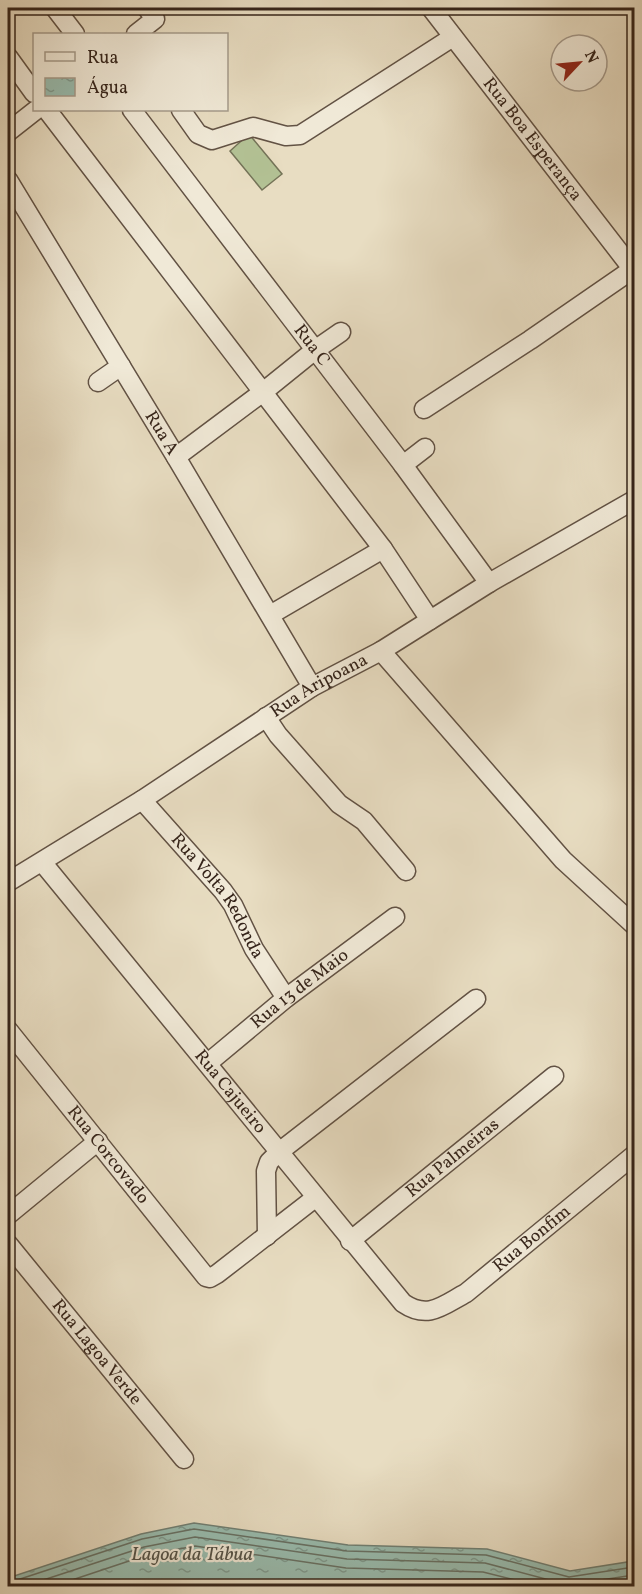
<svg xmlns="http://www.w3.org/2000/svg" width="642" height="1594" viewBox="0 0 642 1594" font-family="Vollkorn,serif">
  <defs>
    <pattern id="water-ripples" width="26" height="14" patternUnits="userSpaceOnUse" patternTransform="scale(1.5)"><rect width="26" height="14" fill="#98bcaf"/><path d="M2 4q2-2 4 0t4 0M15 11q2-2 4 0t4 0" fill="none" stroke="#7d998e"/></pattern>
  </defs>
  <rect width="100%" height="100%" fill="#e8ddc2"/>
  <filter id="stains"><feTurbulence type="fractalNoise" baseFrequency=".00333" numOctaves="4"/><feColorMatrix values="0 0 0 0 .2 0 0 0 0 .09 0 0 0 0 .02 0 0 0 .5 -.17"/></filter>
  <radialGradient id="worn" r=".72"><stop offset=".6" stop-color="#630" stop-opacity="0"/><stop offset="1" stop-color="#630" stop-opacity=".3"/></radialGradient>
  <path fill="#b3c295" stroke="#747358" stroke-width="1.5" d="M249,134L282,174L262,190L230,151Z"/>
  <path fill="url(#water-ripples)" stroke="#707f73" stroke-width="1.5" d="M194,1523L348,1545L487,1549L570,1571L634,1561V1586H8V1578L141,1534Z"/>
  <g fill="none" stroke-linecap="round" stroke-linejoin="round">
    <path stroke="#667064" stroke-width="1.5" d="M8,1583L142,1539L194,1529L347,1551L486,1555L569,1577L634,1567
      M25,1586L144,1547L195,1537L347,1559L485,1563L568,1585L634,1575
      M54,1586L147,1555L195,1546L346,1568L483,1572L539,1586"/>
    <defs>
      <g id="minor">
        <path d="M55,8L75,34"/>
        <path id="s1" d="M431,8L634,271"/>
        <path d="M136,34L155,19L147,8"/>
        <path d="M8,57L34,93"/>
        <path d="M47,110L383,549L430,620"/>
        <path id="s2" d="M132,110L403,465L489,583"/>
        <path d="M181,110L198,134L212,140L253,127L286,136L300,135L453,37"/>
        <path d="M8,132L36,110"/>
        <path id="s3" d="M8,180L176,457L312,687"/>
        <path d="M98,382L121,366"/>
        <path d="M424,409L530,340L633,269"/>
        <path d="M176,457L263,392L315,350L341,332"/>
        <path d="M403,465L425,448"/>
        <path d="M270,615L383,549"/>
        <path d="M381,651L563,860L634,925"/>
        <path d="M266,717L278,735L339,804L364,821L406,871"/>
        <path id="s4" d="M142,800L223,891L233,905L254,949L286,998"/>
        <path id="s5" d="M42,862L403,1303C428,1320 442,1306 466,1293L634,1155"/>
        <path id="s6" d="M8,882L142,800L312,687L381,651L489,583L634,500"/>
        <path id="s7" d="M8,1030L206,1277L210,1278L217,1274L315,1198"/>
        <path id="s8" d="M208,1063L286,998L395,917"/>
        <path d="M8,1215L98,1141"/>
        <path d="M267,1236L266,1171L269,1162L279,1152L476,999"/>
        <path id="s9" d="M350,1241L554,1076"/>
        <path id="s10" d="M8,1244L184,1459"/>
      </g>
    </defs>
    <use href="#minor" stroke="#625244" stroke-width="21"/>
    <use href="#minor" stroke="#f0e9d7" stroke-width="18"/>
  </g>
  <g text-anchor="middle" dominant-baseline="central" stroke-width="4.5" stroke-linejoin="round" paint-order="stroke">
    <g font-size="18" fill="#35241a" stroke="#f0e9d7">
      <text stroke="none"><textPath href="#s1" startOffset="166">Rua Boa Esperança</textPath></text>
      <text stroke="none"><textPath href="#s2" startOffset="296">Rua C</textPath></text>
      <text stroke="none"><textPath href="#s3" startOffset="296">Rua A</textPath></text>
      <text stroke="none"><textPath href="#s6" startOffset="368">Rua Aripoana</textPath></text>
      <text stroke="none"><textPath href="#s4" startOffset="123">Rua Volta Redonda</textPath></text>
      <text stroke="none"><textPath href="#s8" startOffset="118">Rua 13 de Maio</textPath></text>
      <text stroke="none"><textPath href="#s5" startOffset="297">Rua Cajueiro</textPath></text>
      <text stroke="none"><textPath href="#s7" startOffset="160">Rua Corcovado</textPath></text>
      <text stroke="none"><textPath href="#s9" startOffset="132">Rua Palmeiras</textPath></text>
      <text stroke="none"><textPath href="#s5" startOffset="724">Rua Bonfim</textPath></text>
      <text stroke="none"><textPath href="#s10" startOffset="140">Rua Lagoa Verde</textPath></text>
    </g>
    <g font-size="20" font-style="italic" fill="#535247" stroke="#f0e9d7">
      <text x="192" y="1555">Lagoa da Tábua</text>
    </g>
  </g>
  <rect width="642" height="1594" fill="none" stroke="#e8ddc2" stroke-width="30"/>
  <rect x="9" y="9" width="624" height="1576" fill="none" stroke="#35241a" stroke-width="3"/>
  <rect x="15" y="15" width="612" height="1564" fill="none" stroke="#35241a" stroke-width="1.5"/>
  <rect x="33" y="33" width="195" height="78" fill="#f0e9d7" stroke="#a59a8b" stroke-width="1.5"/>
  <rect x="45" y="52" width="30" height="9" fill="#f0e9d7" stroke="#a59a8b" stroke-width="1.5"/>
  <text x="87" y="63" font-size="18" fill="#35241a">Rua</text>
  <rect x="45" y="78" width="30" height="18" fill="url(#water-ripples)" stroke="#a59a8b" stroke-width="1.5"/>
  <text x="87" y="93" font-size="18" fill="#35241a">Água</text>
  <g transform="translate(579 63) rotate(64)"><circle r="28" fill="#f0e9d7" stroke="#a59a8b" stroke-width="1.5"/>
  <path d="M0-4.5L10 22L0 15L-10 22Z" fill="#8f2418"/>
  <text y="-9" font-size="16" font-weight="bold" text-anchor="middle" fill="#35241a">N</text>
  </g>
  <rect width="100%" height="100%" filter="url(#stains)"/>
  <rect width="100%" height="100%" fill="url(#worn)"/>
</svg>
